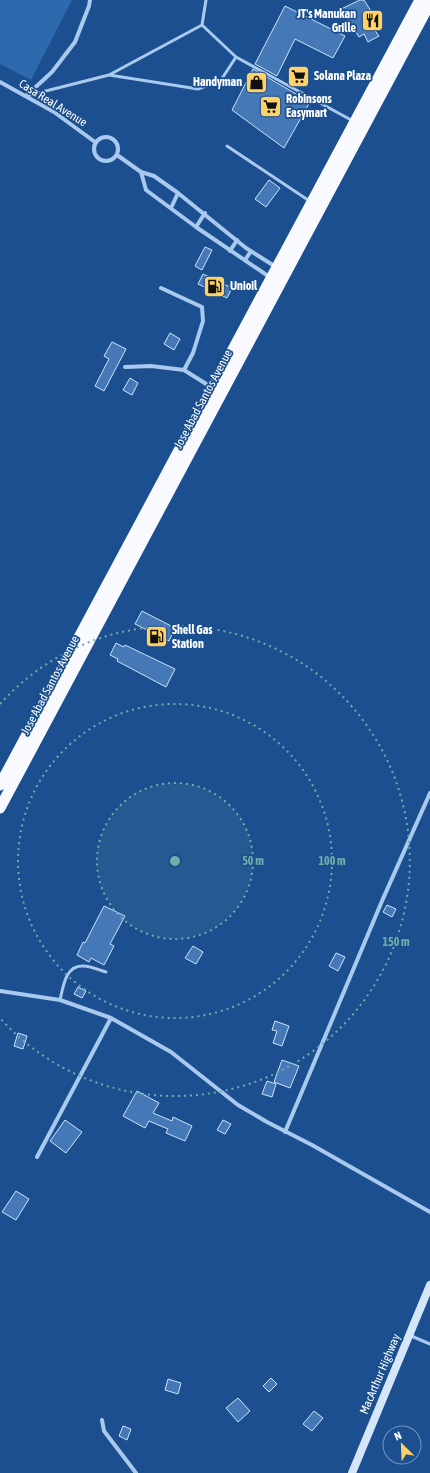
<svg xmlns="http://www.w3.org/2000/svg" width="430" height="1473" viewBox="0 0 430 1473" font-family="'Asap Condensed',sans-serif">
  <rect width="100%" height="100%" fill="#1b4f8f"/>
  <path fill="#2e69ad" d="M0,0H72L31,80L0,64Z"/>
  <path fill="#4478b7" stroke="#cfe3fa" d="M360,0H364L380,25L374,29L379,36L368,42L364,34L359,37L341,9Z
    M285,6L345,36L333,58L295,39L277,76L255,64Z
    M253,69L310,102L284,148L232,110Z
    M269,180L280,188L266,207L255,199Z
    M205,247L212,250L202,270L195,266Z
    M203,274L232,288L227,298L198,284Z
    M170,333L180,339L174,350L164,344Z
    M112,342L126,349L104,391L95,386L109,359L104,356Z
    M130,378L138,383L132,395L123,390Z
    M142,611L175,628L169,641L135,624Z
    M116,643L124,647L125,645L175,669L166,687L117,661L118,659L110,655Z
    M387,905L396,909L392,917L383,912Z
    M104,906L125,916L110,944L114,946L104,965L91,958L89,962L77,955L83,942L85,943Z
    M193,946L203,952L196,964L185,958Z
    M336,953L345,957L338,971L329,966Z
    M78,987L86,991L82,998L74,994Z
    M275,1021L289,1026L282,1046L273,1043L277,1031L272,1030Z
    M18,1033L27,1036L23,1049L14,1046Z
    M282,1060L299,1066L290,1088L274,1082Z
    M267,1081L276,1084L272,1097L262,1094Z
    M137,1091L159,1103L153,1113L172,1121L173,1117L192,1126L185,1141L166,1133L168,1129L149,1121L145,1128L123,1116Z
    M65,1120L82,1132L66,1153L50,1141Z
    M223,1120L231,1124L225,1134L217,1130Z
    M16,1191L29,1199L16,1220L2,1212Z
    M271,1378L277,1384L269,1392L263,1386Z
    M168,1379L181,1383L178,1394L165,1390Z
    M238,1398L250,1411L238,1422L226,1408Z
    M314,1411L323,1418L312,1431L303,1424Z
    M123,1426L131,1429L127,1440L119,1436Z"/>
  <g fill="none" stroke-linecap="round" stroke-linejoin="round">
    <path stroke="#a9c9ee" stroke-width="3" d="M206,0L202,25L236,57L353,121
      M109,75L198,89L221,80L236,57
      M26,96L109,75L202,25
      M227,146L311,202
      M60,1000C63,988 65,966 82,966C89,965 99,970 106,972
      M409,1335L430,1344"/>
    <path stroke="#a9c9ee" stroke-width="4" d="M0,82L54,112L95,142
      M26,96L52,72L75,42L89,6L90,0
      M94 149a12 12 0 1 1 24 0a12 12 0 1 1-24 0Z
      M117,155L141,172L154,176L178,193L246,248L276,267
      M141,172L146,190L196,227L271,278
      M171,208L178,193
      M196,227L205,213
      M230,251L237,240
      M245,260L251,251
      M161,288L202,307L203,321L193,353L184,370
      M125,367L151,366L184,370L211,387
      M0,991L60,1000L111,1018L171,1052L238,1105L267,1122L312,1145L430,1212
      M285,1132L382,901L430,793
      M37,1157L111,1018
      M102,1420L104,1431L136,1473"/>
    <path stroke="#d6e6fa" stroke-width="8" d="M352,1473L430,1285"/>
    <path stroke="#f8faff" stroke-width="11" d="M0,785L420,0
      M0,808L430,3"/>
  </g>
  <circle cx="175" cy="861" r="78" fill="#6fada8" fill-opacity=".12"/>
  <g fill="none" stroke="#6fada8" stroke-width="2" stroke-dasharray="2 4">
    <circle cx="175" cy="861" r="78"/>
    <circle cx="175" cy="861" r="157"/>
    <path d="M0 704A235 235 0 1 1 0 1018"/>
  </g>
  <defs>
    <symbol id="restaurant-square" viewBox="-11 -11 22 22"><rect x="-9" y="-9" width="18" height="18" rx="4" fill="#ffd166" stroke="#1b4f8f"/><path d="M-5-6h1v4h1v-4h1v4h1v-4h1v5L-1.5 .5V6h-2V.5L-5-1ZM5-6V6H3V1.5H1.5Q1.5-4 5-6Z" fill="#111"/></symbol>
    <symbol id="supermarket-square" viewBox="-11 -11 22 22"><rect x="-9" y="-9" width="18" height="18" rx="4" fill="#ffd166" stroke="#1b4f8f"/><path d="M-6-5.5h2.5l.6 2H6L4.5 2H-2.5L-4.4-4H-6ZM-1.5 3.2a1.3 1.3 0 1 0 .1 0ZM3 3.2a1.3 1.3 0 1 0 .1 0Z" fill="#111"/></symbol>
    <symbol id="shop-square" viewBox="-11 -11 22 22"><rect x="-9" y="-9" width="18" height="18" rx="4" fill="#ffd166" stroke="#1b4f8f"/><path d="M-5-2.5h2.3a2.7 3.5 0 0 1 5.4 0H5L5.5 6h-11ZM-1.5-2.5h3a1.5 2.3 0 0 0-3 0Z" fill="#111"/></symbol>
    <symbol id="fuel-square" viewBox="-11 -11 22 22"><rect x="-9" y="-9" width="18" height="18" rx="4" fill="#ffd166" stroke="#1b4f8f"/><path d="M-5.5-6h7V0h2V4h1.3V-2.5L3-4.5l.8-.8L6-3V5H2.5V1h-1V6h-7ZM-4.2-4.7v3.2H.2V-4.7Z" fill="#111"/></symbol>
  </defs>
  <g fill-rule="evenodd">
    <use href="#restaurant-square" x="360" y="8" width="25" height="25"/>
    <use href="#supermarket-square" x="286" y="64" width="25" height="25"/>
    <use href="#shop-square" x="244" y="70" width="25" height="25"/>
    <use href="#supermarket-square" x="258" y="94" width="25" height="25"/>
    <use href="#fuel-square" x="202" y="274" width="25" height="25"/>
    <use href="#fuel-square" x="144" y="624" width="25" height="25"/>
  </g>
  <g text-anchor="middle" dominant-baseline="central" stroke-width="3.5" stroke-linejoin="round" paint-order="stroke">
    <g font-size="12" font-weight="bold" fill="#fff" stroke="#1b4f8f" text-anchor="start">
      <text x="356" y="14" text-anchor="end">JT's Manukan<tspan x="356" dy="14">Grille</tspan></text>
      <text x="314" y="76">Solana Plaza</text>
      <text x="242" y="82" text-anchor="end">Handyman</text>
      <text x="286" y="99">Robinsons<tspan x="286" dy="14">Easymart</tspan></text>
      <text x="230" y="286">Unioil</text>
      <text x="172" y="630">Shell Gas<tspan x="172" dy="14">Station</tspan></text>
    </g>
    <g font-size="12" fill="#fff" stroke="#1b4f8f">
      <text transform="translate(53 103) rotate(32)">Casa Real Avenue</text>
      <text transform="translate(203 399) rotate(-62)">Jose Abad Santos Avenue</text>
      <text transform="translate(50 685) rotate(-62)">Jose Abad Santos Avenue</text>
      <text transform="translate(380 1374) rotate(-67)">MacArthur Highway</text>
    </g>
  </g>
  <circle cx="175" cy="861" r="6" fill="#6fada8" stroke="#1b4f8f" stroke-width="2"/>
  <g font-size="12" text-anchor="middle" font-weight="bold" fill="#6fada8" stroke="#1b4f8f" stroke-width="3.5" stroke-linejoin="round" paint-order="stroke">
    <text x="253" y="865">50 m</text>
    <text x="332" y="865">100 m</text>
    <text x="396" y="946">150 m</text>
  </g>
  <g transform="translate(402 1445) rotate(336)"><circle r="19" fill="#1b4f8f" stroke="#7695bc"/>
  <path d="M0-3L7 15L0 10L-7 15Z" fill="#ffd166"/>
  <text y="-6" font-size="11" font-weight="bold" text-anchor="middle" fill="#ffffff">N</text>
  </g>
</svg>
